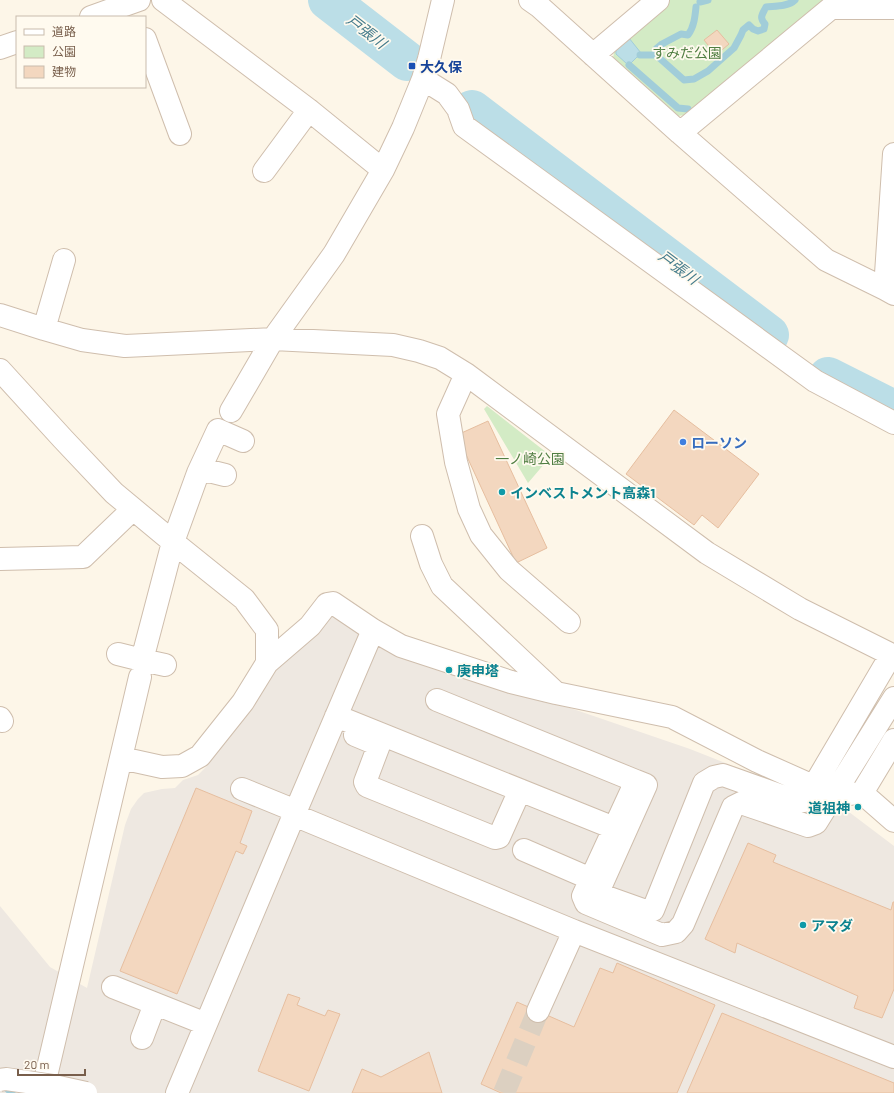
<svg xmlns="http://www.w3.org/2000/svg" width="894" height="1093" viewBox="0 0 894 1093" font-family="Barlow,'Noto Sans JP',sans-serif">
  <rect width="100%" height="100%" fill="#fdf6e8"/>
  <path fill="#eee8e1" d="M334,612L398,649L690,749L849,812L894,846V1093H0V906L50,967L87,988L125,825L131,809L138,799L144,793L162,789L175,788L183,780L198,775L206,767L248,710L274,668Z"/>
  <path fill="#d3ebc5" d="M670,0H829L691,114L678,116L613,58L615,47Z
    M487,406L551,456L528,483L484,409Z"/>
  <path fill="#bbdee7" stroke="#a1cdd9" d="M629,38L641,53L629,65L627,64L616,54V48Z"/>
  <g fill="none" stroke-linecap="round" stroke-linejoin="round">
    <path stroke="#a1cdd9" stroke-width="7" d="M700,2L708,0
      M640,55H656L684,80L694,79L708,71L734,48L741,35L743,30L749,25L753,29L758,31L764,29L765,24C759,17 762,15 766,7C775,6 788,7 795,0
      M656,55V49L662,44L681,34L688,35C694,27 695,17 696,7
      M629,65L678,108L688,109
      M3,1085L12,1093"/>
    <path stroke="#bbdee7" stroke-width="40" d="M328,0L407,61
      M472,110L769,335
      M828,377L894,410"/>
  </g>
  <path fill="#f3d7bf" stroke="#e6be9f" d="M717,30L729,44L716,55L704,40Z
    M674,410L759,474L718,528L702,515L694,525L626,474Z
    M488,421L547,548L516,563L457,435Z
    M196,788L252,811L240,843L247,846L243,854L236,851L177,994L120,971Z
    M748,843L776,855L773,862L891,910L893,902H894V989L882,1018L854,1008L858,996L737,943L735,953L705,939Z
    M617,963L715,1005L677,1093H501L481,1084L517,1002L574,1027L600,968L613,973Z
    M288,994L300,998L297,1005L325,1016L328,1010L340,1014L309,1091L258,1071Z
    M722,1013L894,1083V1093H687Z
    M429,1052L442,1093H352L362,1069L381,1077Z"/>
  <g fill="none" stroke-linecap="round" stroke-linejoin="round">
    <path stroke="#dcd0c1" stroke-width="22" stroke-dasharray="22 11" stroke-linecap="butt" d="M504,1093L538,1011"/>
    <defs>
      <path id="minor" d="M163,0L309,110L383,170
        M530,0L540,7L680,133L831,8H894
        M91,17L139,0
        M145,39L180,134
        M0,48L17,42
        M593,55L658,0
        M423,79L447,94L458,109L464,126L815,381L894,423
        M680,133L826,260L885,289
        M894,154L885,289L894,294
        M264,171L309,110
        M0,315L44,329L82,340L125,346L273,339L393,345L419,351L440,358L466,374L707,553L800,609L894,656
        M44,329L64,260
        M0,370L63,439L114,493L173,542L244,599L267,630V663L243,702L200,756L182,766L162,767L121,758
        M466,374L448,414L456,462L469,509L481,535L509,570L569,622
        M231,411L273,339L334,254L383,170L403,128L423,79L429,59L443,0
        M198,473L209,471L225,475
        M422,536L431,564L442,586L555,692
        M0,559L83,557L133,509
        M118,654L142,660
        M891,655L805,801H796L723,775L714,777L704,783L653,910L646,911L601,895L599,890L646,785L636,781L583,896L586,903L662,935L676,932L683,924L733,807L741,803L808,826L816,823L894,698
        M267,663L310,626L327,604L333,603L373,630L401,646L511,682L556,693L672,717L757,761L840,798L848,794L862,793L894,821
        M165,665L142,660L173,542L198,473L218,430L243,441
        M437,700L636,781
        M336,716L614,828
        M0,718L2,721
        M355,735L379,745L365,782L367,786L495,838L499,837L520,790
        M242,789L296,811
        M862,793L894,740
        M294,815L373,630
        M524,850L591,879
        M574,931L894,1057
        M113,987L206,1024
        M142,1038L155,1004
        M42,1093L140,677
        M177,1093L294,815L574,931L538,1011"/>
    </defs>
    <use href="#minor" stroke="#cfbead" stroke-width="24"/>
    <use href="#minor" stroke="#fff" stroke-width="22"/>
    <defs>
      <path id="minor-bridge" d="M0,1080L6,1079L54,1086L86,1093"/>
    </defs>
    <use href="#minor-bridge" stroke="#cfbead" stroke-width="24" stroke-linecap="butt"/>
    <use href="#minor-bridge" stroke="#fff" stroke-width="22"/>
  </g>
  <rect fill="#1a4fb4" stroke="#fffaef" stroke-width="1.5" x="408" y="62" width="8" height="8" rx="2"/>
  <circle fill="#3f7fe0" stroke="#fffaef" stroke-width="1.5" cx="683" cy="442" r="4"/>
  <g fill="#0f9aa8" stroke="#fffaef" stroke-width="1.5">
    <circle cx="502" cy="492" r="4"/>
    <circle cx="449" cy="670" r="4"/>
    <circle cx="858" cy="807" r="4"/>
    <circle cx="803" cy="925" r="4"/>
  </g>
  <g text-anchor="middle" dominant-baseline="central" stroke-width="3.5" stroke-linejoin="round" paint-order="stroke">
    <g font-size="14" fill="#507e42" stroke="#fffaef">
      <text x="687" y="52">すみだ公園</text>
      <text x="530" y="458">一ノ崎公園</text>
    </g>
    <g font-size="14" font-weight="bold" fill="#164399" stroke="#fffaef" text-anchor="start">
      <text x="420" y="66">大久保</text>
    </g>
    <g font-size="14" font-weight="bold" fill="#366cbe" stroke="#fffaef" text-anchor="start">
      <text x="691" y="442">ローソン</text>
    </g>
    <g font-size="14" font-weight="bold" fill="#0d838f" stroke="#fffaef" text-anchor="start">
      <text x="510" y="492">インベストメント高森1</text>
      <text x="457" y="670">庚申塔</text>
      <text x="850" y="807" text-anchor="end">道祖神</text>
      <text x="811" y="925">アマダ</text>
    </g>
    <g font-size="15" font-style="italic" fill="#447b8b" stroke="#fffaef">
      <text transform="translate(367 31) rotate(38)">戸張川</text>
      <text transform="translate(679 267) rotate(37)">戸張川</text>
    </g>
  </g>
  <rect x="16" y="16" width="130" height="72" fill="#fffaef" stroke="#c9bcad"/>
  <rect x="24" y="29" width="20" height="6" fill="#ffffff" stroke="#c9bcad"/>
  <text x="52" y="36" font-size="12" fill="#785e4b">道路</text>
  <rect x="24" y="46" width="20" height="12" fill="#d3ebc5" stroke="#c9bcad"/>
  <text x="52" y="56" font-size="12" fill="#785e4b">公園</text>
  <rect x="24" y="66" width="20" height="12" fill="#f3d7bf" stroke="#c9bcad"/>
  <text x="52" y="76" font-size="12" fill="#785e4b">建物</text>
  <path d="M18 1069v6h67v-6" fill="none" stroke="#785e4b" stroke-width="2"/>
  <text x="24" y="1069" font-size="12" fill="#785e4b" stroke="#fffaef" stroke-width="3" paint-order="stroke">20 m</text>
</svg>
